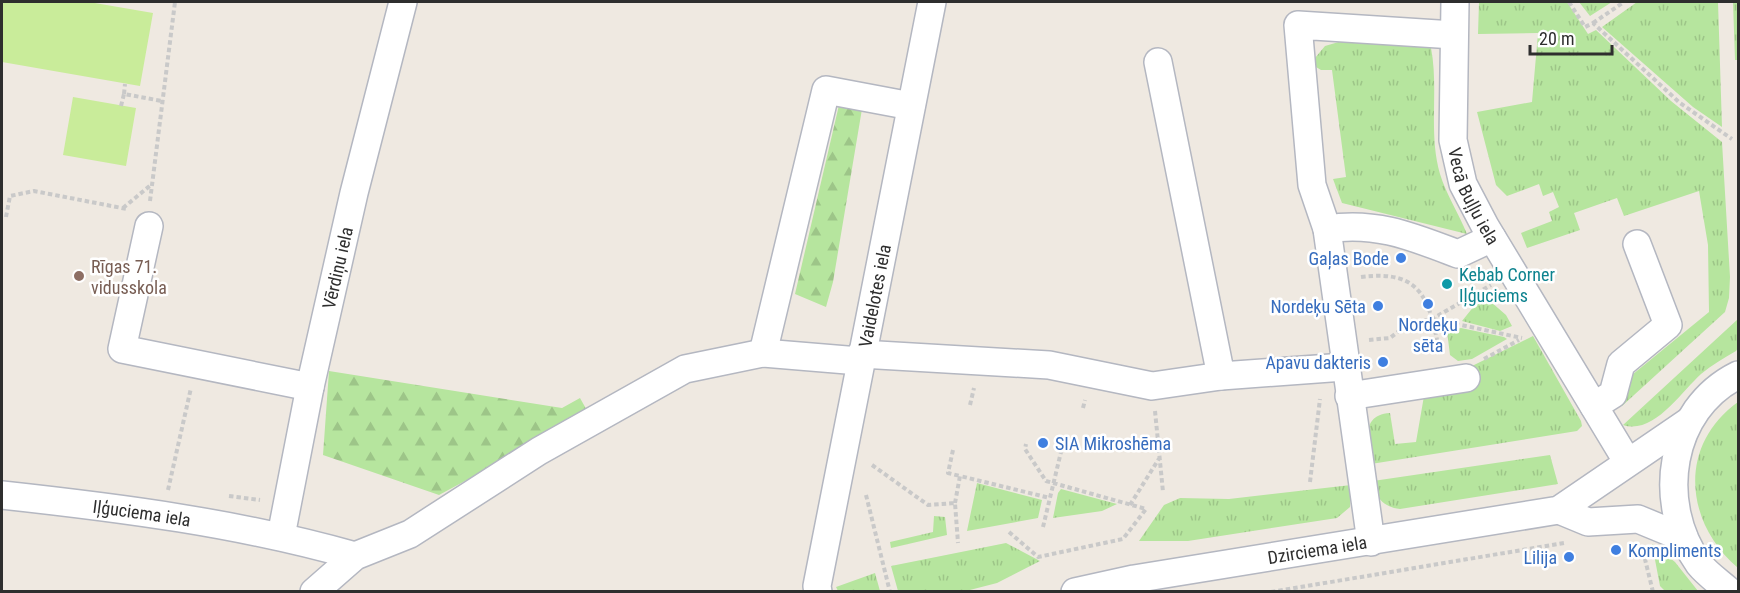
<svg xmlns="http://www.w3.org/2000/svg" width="1740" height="593" viewBox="0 0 1740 593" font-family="'Roboto Condensed',sans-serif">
  <defs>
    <pattern id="grass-tufts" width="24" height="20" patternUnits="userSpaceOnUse" patternTransform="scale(1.5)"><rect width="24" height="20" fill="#b6e59e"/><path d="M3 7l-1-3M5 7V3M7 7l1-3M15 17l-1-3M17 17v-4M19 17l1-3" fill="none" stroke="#9dc588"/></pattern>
    <pattern id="forest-firs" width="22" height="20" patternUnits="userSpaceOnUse" patternTransform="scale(1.5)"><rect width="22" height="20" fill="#b6e59e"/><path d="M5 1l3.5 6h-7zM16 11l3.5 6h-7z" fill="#9dc588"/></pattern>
  </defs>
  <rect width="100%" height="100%" fill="#efe9e1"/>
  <path fill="url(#grass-tufts)" d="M1479,2H1567L1588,34L1596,30L1671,101L1722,142L1730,277L1729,298L1725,312L1622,406L1616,388L1709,312L1708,245L1699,191L1624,216L1617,198L1574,213L1580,230L1527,248L1521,233L1552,221L1549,212L1559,207L1553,192L1543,196L1539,184L1507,196L1496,185L1477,112L1532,102L1538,33L1478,34Z
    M1579,2H1612L1590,16Z
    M1637,2H1718L1722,127L1693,107L1602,27Z
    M1733,2H1738V60H1735Z
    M1342,41L1421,43L1431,48C1439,89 1428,133 1440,174C1446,194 1459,214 1467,234L1342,203L1333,179L1346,177L1332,70H1321L1316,67L1315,58L1325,46Z
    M1483,295L1506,315L1512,326L1500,331L1462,321Z
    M1738,319V348L1736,351C1724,358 1712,365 1701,374C1681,392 1654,435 1623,425Z
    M1461,328L1504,337L1507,339L1472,359L1458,361L1450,355L1447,331Z
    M1533,336L1581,421L1582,426L1577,431L1371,464C1368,442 1360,415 1390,413L1395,444L1416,442L1424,396L1474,390L1472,366Z
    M1738,402V568C1685,523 1677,446 1738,402Z
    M1550,455L1558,484L1400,509C1383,507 1375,497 1373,481Z
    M977,483L1042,500L1038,518L967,531Z
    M1351,485L1350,507L1337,518L1188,541H1139L1164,505L1180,498L1229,499Z
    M1061,489L1117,504L1102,511L1053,518L1058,493Z
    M934,516L945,517L947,535L891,548L890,542L933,532Z
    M1006,543L1040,561L997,583L966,591H898L891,566Z
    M1652,544L1675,562L1698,591H1665L1660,586Z
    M875,573L880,591H838L836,587Z"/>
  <path fill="url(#forest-firs)" d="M839,105L862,109L833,282L826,307L795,294Z
    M329,371L562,408L580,398L589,414L439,495L323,455Z"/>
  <path fill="#c9ec9a" d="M3,2H89L153,13L140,86L2,62Z
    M73,97L136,108L126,166L63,155Z"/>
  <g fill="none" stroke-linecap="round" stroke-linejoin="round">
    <defs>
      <g id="minor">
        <path id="s1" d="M1455,2L1453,140L1463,184L1485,226L1627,461"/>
        <path d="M1158,62L1221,376L1344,367"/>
        <path d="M149,226L122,349L310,387"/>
        <path d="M1327,229C1376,221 1413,237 1458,254L1492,238"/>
        <path d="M763,353L826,90L911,106"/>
        <path d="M861,354L1049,365L1152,386L1221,376"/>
        <path d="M1349,396L1466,378"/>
        <path d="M1594,406L1613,394L1621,364L1668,325L1637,244"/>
        <path id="s2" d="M2,495C121,508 239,523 355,556"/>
        <path d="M1559,510L1588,522L1638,519L1684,538"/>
        <path id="s3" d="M281,536L310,387L354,193L403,2"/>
        <path d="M1371,542L1327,229L1312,185L1298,25L1454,35"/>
        <path d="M314,592L355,556L410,534L539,451L685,369L763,353L859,361"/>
        <path id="s4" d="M818,592L817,586L932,2"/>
        <path id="s5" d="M1075,592L1134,579L1559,510L1688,422"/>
        <path d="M1730,592C1720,583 1707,574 1699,564C1655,503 1669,409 1738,375"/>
      </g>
    </defs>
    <use href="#minor" stroke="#b4b7c1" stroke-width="30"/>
    <path stroke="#c9c9c9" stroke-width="4" stroke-dasharray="4.5 3" stroke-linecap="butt" d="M1569,2L1585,27L1593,23L1680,103L1732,139
      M1593,23L1624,2
      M124,94L125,84
      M121,106L124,94L162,101
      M150,201L175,2
      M123,208L152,184
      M6,217L10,196L34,191L127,209
      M1361,277C1424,269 1429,301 1440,354
      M1433,319L1522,338
      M1369,340L1390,338L1408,324L1432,319L1491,285
      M1484,359L1519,340
      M970,405L974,388
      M1083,408L1085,400
      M1155,411L1163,492
      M953,450L948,473L960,476
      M872,465L928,505L955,503L958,543
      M1310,482L1320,399
      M168,490L191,388
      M866,495L890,592
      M229,496L260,500
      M955,503L960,476L1050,498
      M1130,505L1160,457
      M1043,527L1061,452
      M1009,532L1038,557L1123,539L1146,509L1046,481L1025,449L1026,444
      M1643,551L1653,592
      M1271,592L1564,543"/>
    <use href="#minor" stroke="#fff" stroke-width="27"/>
  </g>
  <g fill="#3f7fe0" stroke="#fff" stroke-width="2">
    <circle cx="1401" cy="258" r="6"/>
    <circle cx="1428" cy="304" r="6"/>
    <circle cx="1378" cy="306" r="6"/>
    <circle cx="1383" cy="362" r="6"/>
    <circle cx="1043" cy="443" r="6"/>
    <circle cx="1616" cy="550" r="6"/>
    <circle cx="1569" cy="557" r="6"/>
  </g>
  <circle fill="#8d6e63" stroke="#fff" stroke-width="2" cx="79" cy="276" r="6"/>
  <circle fill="#0f9aa8" stroke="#fff" stroke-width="2" cx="1447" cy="284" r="6"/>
  <g text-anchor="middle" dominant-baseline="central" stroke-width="5" stroke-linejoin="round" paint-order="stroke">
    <g font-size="18" fill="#2e2e2e" stroke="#fff">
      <text stroke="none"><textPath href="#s1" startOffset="198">Vecā Buļļu iela</textPath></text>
      <text stroke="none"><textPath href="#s3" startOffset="274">Vērdiņu iela</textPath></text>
      <text stroke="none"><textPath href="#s4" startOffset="302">Vaidelotes iela</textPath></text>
      <text stroke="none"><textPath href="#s2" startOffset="141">Iļģuciema iela</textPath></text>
      <text stroke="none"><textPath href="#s5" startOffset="246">Dzirciema iela</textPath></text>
    </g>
    <g font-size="18" fill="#366cbe" stroke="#fff" text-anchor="end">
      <text x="1389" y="258">Gaļas Bode</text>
      <text x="1366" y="306">Nordeķu Sēta</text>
      <text x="1428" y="324" text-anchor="middle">Nordeķu<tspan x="1428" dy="21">sēta</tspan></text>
      <text x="1371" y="362">Apavu dakteris</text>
      <text x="1055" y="443" text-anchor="start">SIA Mikroshēma</text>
      <text x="1628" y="550" text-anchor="start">Kompliments</text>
      <text x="1557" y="557">Lilija</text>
    </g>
    <g font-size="18" fill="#785e54" stroke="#fff" text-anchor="start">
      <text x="91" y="266">Rīgas 71.<tspan x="91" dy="21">vidusskola</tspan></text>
    </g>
    <g font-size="18" fill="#0d838f" stroke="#fff" text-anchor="start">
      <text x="1459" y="274">Kebab Corner<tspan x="1459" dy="21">Iļģuciems</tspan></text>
    </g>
  </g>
  <rect width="1740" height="593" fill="none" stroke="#2e2e2e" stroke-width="6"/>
  <path d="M1530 45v9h82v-9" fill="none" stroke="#2e2e2e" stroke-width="3"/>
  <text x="1539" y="45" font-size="18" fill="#2e2e2e" stroke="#ffffff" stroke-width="4.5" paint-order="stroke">20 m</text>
</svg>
